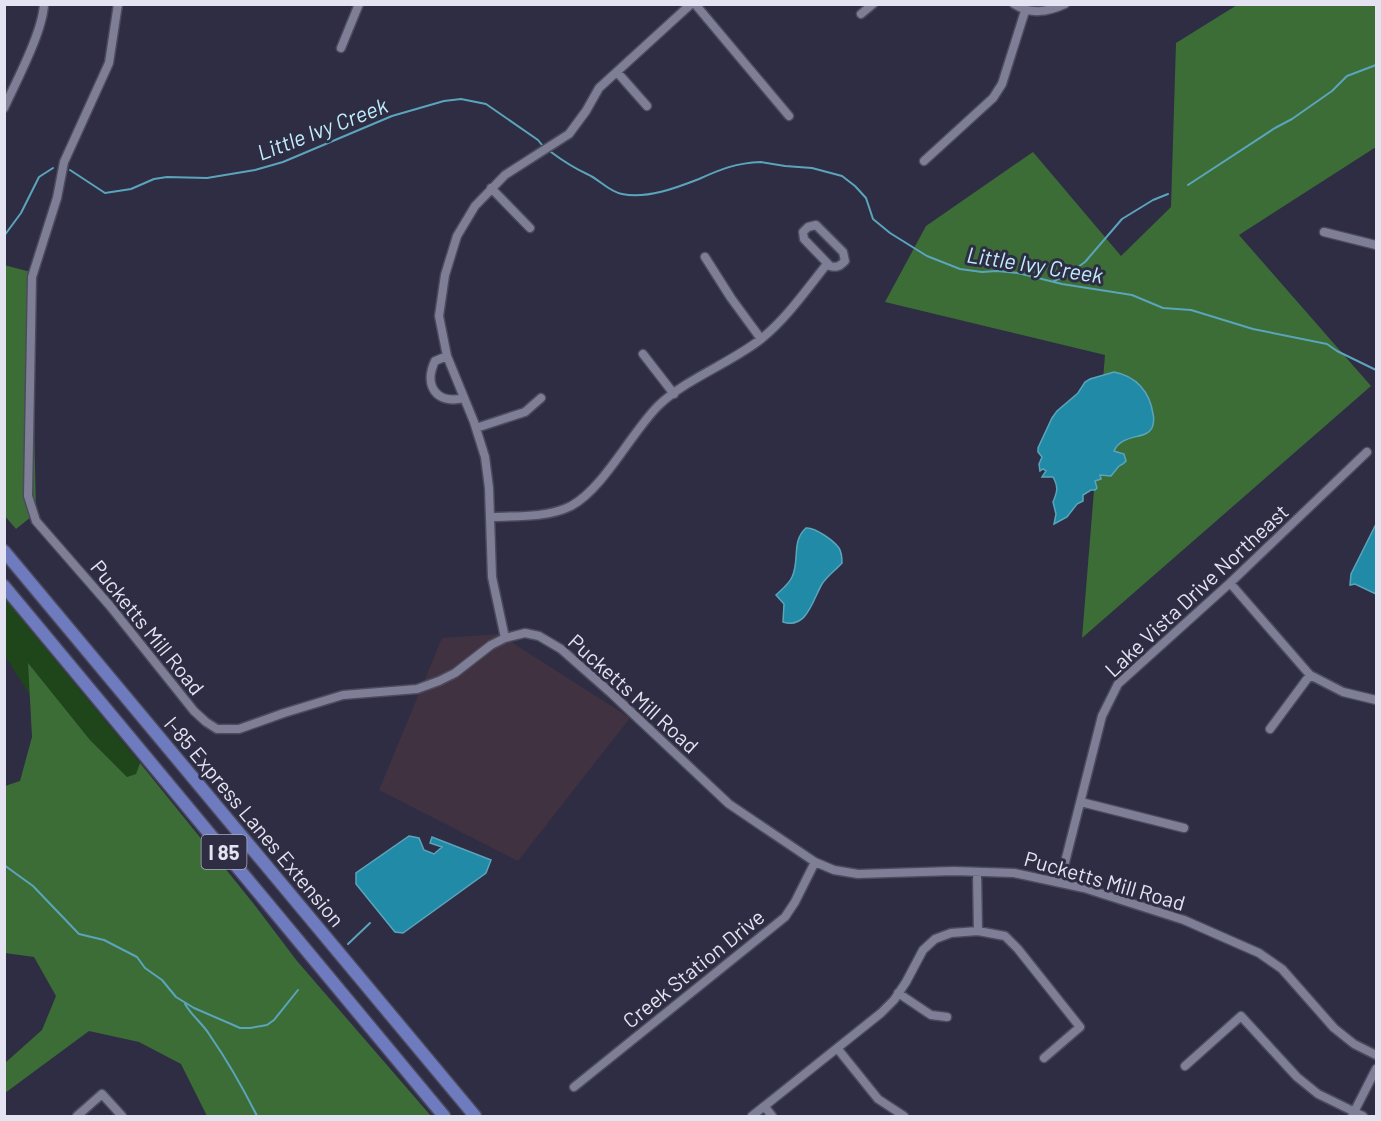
<svg xmlns="http://www.w3.org/2000/svg" width="1381" height="1121" viewBox="0 0 1381 1121" font-family="Barlow,sans-serif">
  <rect width="100%" height="100%" fill="#2e2d43"/>
  <path fill="#403240" d="M499,634L630,718L518,861L379,790L442,638Z"/>
  <path fill="#1e461a" d="M4,598L140,763L136,774L127,777L90,740L28,664L30,695L5,656Z"/>
  <path fill="#3c6d37" d="M1237,5H1376V147L1239,235L1371,386L1082,638L1105,355L885,302L926,226L1033,152L1121,256L1171,207L1176,43Z
    M4,265L31,272L36,513L16,529L4,515Z
    M28,663L90,740L127,777L136,774L140,763L253,903L297,961L431,1116H207L181,1064L139,1042L89,1031L5,1093V1063L42,1030L56,996L34,957L5,953V786L20,781L32,737Z"/>
  <path fill="#218aa6" stroke="#5ba5bc" stroke-width="1.5" d="M1114,372C1136,376 1150,392 1153,414C1154,418 1154,423 1152,428C1146,440 1122,433 1114,451L1124,454L1126,461L1123,464L1119,466L1111,476L1100,475L1101,479L1095,481L1097,488L1095,490H1091L1083,495V501L1077,504L1067,517L1054,524L1056,514L1053,502C1057,492 1059,488 1053,477H1042L1046,471L1043,469L1040,471L1039,464L1042,457L1038,452V448L1052,418L1057,411L1078,393L1085,382L1090,379Z
    M1376,524V594L1355,584L1350,585L1351,574Z
    M806,528C815,527 834,541 839,548C842,553 842,558 842,563C836,570 828,575 822,584C813,599 807,630 783,622L784,604L776,595C781,590 789,584 792,577C800,561 791,541 806,528Z
    M409,836L419,838L424,850L434,854L442,847L430,843L432,837L491,860L486,873L403,933L395,932L356,884V873Z"/>
  <g fill="none" stroke-linecap="round" stroke-linejoin="round">
    <path stroke="#5ba5bc" stroke-width="2" d="M551,152C563,161 574,168 587,174C599,179 609,192 622,194C647,199 676,188 699,179C721,169 736,163 761,162L785,166L812,168L842,176L855,186L866,198L873,219L890,233L927,256L960,269L982,272L997,271L1018,273L1062,284L1132,295L1163,308L1191,310L1253,329L1327,344L1337,351L1376,370
      M70,170L105,193L131,189L154,179L167,177L207,178L255,170L283,162L392,116L444,101L461,99L486,104L538,140L542,145
      M1188,185L1275,128L1292,119L1332,91L1347,76L1376,65
      M4,236L21,213L39,177L53,168
      M1054,281L1067,275L1085,262L1122,219L1153,200L1168,194
      M4,865L33,886L79,934L104,940L137,957L145,968L162,980L176,997L194,1008L231,1024L240,1028H250L267,1025L274,1020L298,990
      M348,944L370,923
      M185,1004C192,1016 202,1023 209,1034C227,1060 243,1088 257,1116"/>
    <defs>
      <path id="minor" d="M118,4L109,63L64,162L57,198L32,277L28,496L36,521L110,606L194,711L206,722L217,729H239L284,713L343,695L417,689L439,681L455,673L491,645L505,638L525,633L539,636L561,649L611,693L729,804L815,862L834,870L858,874L954,871L1014,873L1084,888L1184,920L1259,953L1282,969L1334,1028L1354,1044L1376,1055
        M695,4L789,116
        M1014,4C1031,15 1047,12 1065,4
        M861,14L873,4
        M341,48L359,4
        M617,72L647,106
        M4,108C16,82 43,31 44,4
        M924,161L993,98L1002,84L1025,11
        M491,188L530,228
        M816,225L843,252L845,261C840,266 837,268 830,266L804,239L803,232L808,227Z
        M1324,232L1376,245
        M705,257L731,298L761,339
        M643,354L674,394
        M447,356L435,361C423,386 437,405 464,398
        M476,428L525,412L541,398
        M490,517C516,516 547,518 571,506C604,488 631,433 658,406C687,378 729,364 761,339C787,318 806,290 827,264
        M1230,583L1310,675L1343,692L1376,700
        M505,638L492,577L489,488L485,457L474,422L447,356L439,316L445,275L457,236L475,206L505,175L569,134L586,111L599,88L691,4
        M1270,729L1310,675
        M1081,802L1184,828
        M977,872L978,931
        M1060,882L1102,716L1118,684L1230,583L1367,452
        M898,993L931,1015L947,1017
        M837,1048L878,1099L904,1116
        M1185,1066L1241,1016L1297,1077L1318,1094L1363,1116
        M574,1087L785,917L795,902L815,862
        M765,1107L772,1116
        M77,1116L102,1094L122,1116
        M752,1116L881,1013L894,1000L906,982L923,950L935,939L951,933L978,931L1005,936L1018,949L1080,1027L1044,1058
        M1352,1116L1376,1069"/>
      <path id="highway" d="M4,551L475,1116
        M4,586L444,1116"/>
    </defs>
    <use href="#minor" stroke="#4c4b5d" stroke-width="11"/>
    <use href="#highway" stroke="#4c4b5d" stroke-width="15"/>
    <use href="#minor" stroke="#7e7e97" stroke-width="8"/>
    <use href="#highway" stroke="#6e7cbf" stroke-width="12"/>
  </g>
  <g text-anchor="middle" dominant-baseline="central" stroke-width="6" stroke-linejoin="round" paint-order="stroke">
    <rect fill="#2e2d43" stroke="#adacbd" stroke-width="1.5" x="201.5" y="835" width="45" height="34" rx="4.5"/>
    <g font-size="20" font-weight="bold" fill="#e3e3f1">
      <text x="224" y="852">I 85</text>
    </g>
    <g font-size="21" fill="#e3e3f1" stroke="#2e2d43">
      <text transform="translate(1196 590) rotate(-43)">Lake Vista Drive Northeast</text>
      <text transform="translate(148 627) rotate(51)">Pucketts Mill Road</text>
      <text transform="translate(634 693) rotate(42)">Pucketts Mill Road</text>
      <text transform="translate(255 821) rotate(50)">I-85 Express Lanes Extension</text>
      <text transform="translate(1105 880) rotate(16)">Pucketts Mill Road</text>
      <text transform="translate(693 968) rotate(-39)">Creek Station Drive</text>
    </g>
    <g font-size="22" font-style="italic" fill="#bfedfc" stroke="#2e2d43">
      <text transform="translate(322 128) rotate(-21)">Little Ivy Creek</text>
      <text transform="translate(1035 264) rotate(9)">Little Ivy Creek</text>
    </g>
  </g>
  <rect width="1381" height="1121" fill="none" stroke="#e3e3f1" stroke-width="12"/>
</svg>
